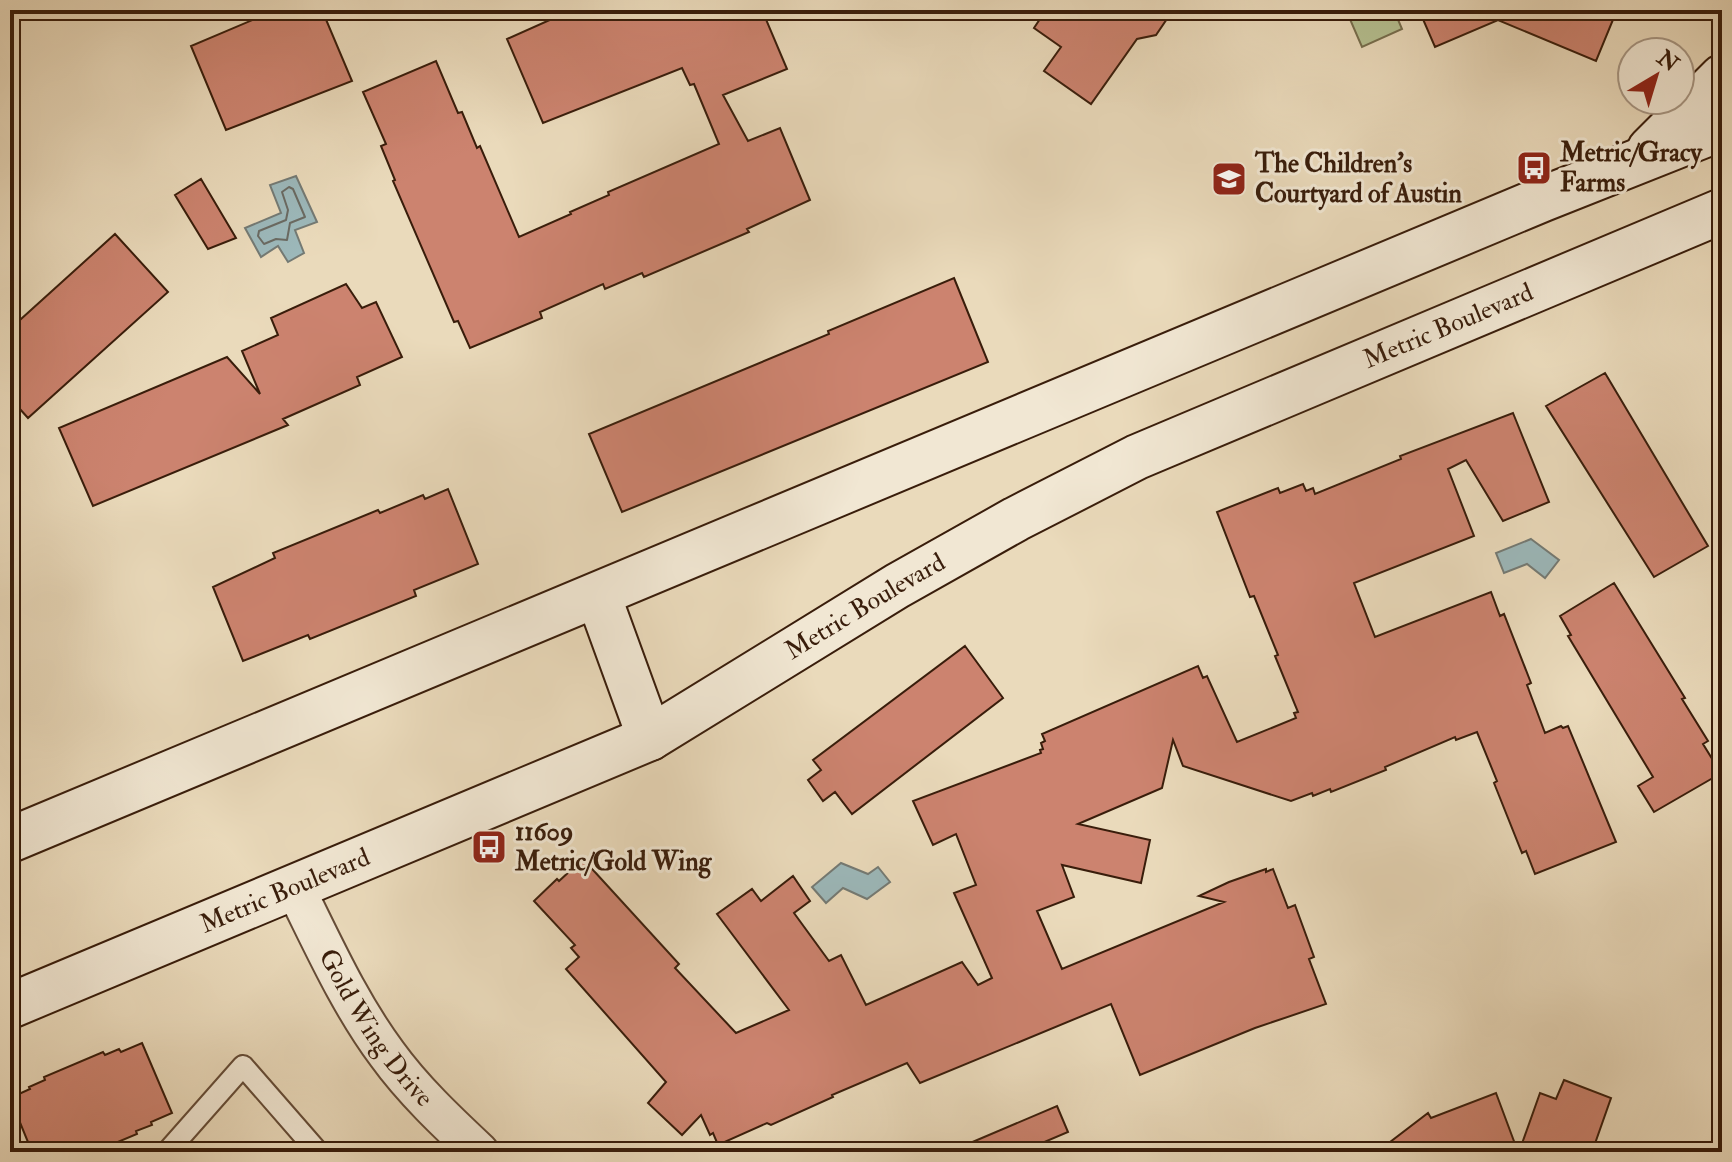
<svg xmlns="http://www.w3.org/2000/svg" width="1732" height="1162" viewBox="0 0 1732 1162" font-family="'IM FELL Double Pica',serif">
  <rect width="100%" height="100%" fill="#eadabb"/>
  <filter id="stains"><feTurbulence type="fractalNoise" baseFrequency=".0025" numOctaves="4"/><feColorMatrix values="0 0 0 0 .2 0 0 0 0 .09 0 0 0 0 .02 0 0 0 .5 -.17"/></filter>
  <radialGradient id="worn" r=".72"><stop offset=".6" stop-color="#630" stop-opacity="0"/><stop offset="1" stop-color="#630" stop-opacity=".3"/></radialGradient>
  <path fill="#b5c091" stroke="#776e4e" stroke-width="2" d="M1346,10H1394L1402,29L1362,47Z"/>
  <path fill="#9cb8ba" stroke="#747a74" stroke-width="2" d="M296,176L317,222L295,230L304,253L288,262L278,246L261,257L245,228L281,213L270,185Z
    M1531,539L1559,560L1545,578L1527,564L1504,573L1496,553Z
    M841,863L868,874L878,867L890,882L867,899L843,888L826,903L812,887Z"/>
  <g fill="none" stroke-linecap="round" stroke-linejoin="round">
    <path stroke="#6a6a62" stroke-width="2" d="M289,187L293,189L305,217L290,223L287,240L276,239L264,244L258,236L259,231L286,220L288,210L282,192Z"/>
  </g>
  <path fill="#cc836f" stroke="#391d0b" stroke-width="2" d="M276,10H322L352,81L226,130L191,46Z
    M572,10H762L787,69L723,95L748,141L780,128L810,200L747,229L749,232L644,277L642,273L605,289L603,284L540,312L542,318L470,348L458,321L454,322L393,181L395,180L381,146L386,144L363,92L436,61L458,113L462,112L477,148L480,146L519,237L571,214L570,212L609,195L608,192L719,144L694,84L690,85L682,68L543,123L507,39Z
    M1046,10H1173L1156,35L1137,39L1091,104L1044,71L1061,47L1034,28Z
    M1419,10H1617L1596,61L1498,20L1435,47Z
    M201,179L236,238L208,249L175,195Z
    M115,234L168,292L28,418L10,398V329Z
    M954,278L988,362L622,512L589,434L829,334L828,331Z
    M346,284L362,308L376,302L402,357L357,377L360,385L283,419L288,425L93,506L59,428L227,357L260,394L242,351L278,335L271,318Z
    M1605,373L1708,546L1654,577L1546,406Z
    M1513,413L1549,502L1503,521L1466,460L1448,469L1474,536L1354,583L1375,637L1491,592L1500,616L1504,614L1531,683L1527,685L1545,733L1561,726L1563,728L1568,726L1616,842L1535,874L1526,851L1522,853L1494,783L1497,781L1477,732L1456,740L1455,737L1385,767L1386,770L1331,792L1330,789L1313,796L1312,793L1291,801L1183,766L1173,740L1162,788L1078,824L1150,840L1141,883L1062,865L1074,897L1037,911L1062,969L1224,902L1199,896L1229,882L1266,869V872L1273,869L1288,908L1295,905L1314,957L1309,959L1326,1004L1255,1028L1140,1075L1111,1004L920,1083L907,1063L832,1095L833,1097L771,1125L767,1123L718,1145L713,1133L710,1135L701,1115L682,1135L648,1103L666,1082L566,969L579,957L571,948L575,945L534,901L557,879L559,881L583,859L679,964L675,968L736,1033L789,1010L717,914L752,889L761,901L793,876L810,901L794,913L829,961L841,955L866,1005L962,962L978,985L992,978L954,893L976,885L956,834L933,845L913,801L1041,753L1040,750L1043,749L1041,743L1045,741L1042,734L1198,666L1203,678L1207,676L1237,742L1296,718L1294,713L1298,712L1275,656L1278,655L1254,596L1250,597L1217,512L1278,488L1280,493L1303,484L1306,491L1313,488L1315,494L1401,459L1400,456Z
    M448,489L478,564L414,590L416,596L310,639L308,635L243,661L213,587L275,558L273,553L378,510L380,513L423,495L425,499Z
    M1614,583L1685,698L1682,699L1708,741L1703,744L1719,770L1716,772L1718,775L1654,812L1638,786L1653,777L1568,636L1571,635L1560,616Z
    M965,646L1003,698L852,814L835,792L823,801L808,780L821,770L813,760Z
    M142,1043L172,1113L151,1122L152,1125L136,1131L137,1134L94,1152H32L10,1098L30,1089L29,1087L45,1080L44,1077L103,1052L105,1055L119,1049L121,1052Z
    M1564,1080L1611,1098L1592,1152H1519L1540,1093L1556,1099Z
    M1496,1093L1518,1152H1377L1428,1113L1431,1118Z
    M1057,1106L1068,1132L1021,1152H949Z"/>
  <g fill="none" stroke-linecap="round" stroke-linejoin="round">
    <defs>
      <path id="service" d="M167,1152L243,1066L318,1152"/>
      <g id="minor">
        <path id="s1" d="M295,888C323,944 349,1003 387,1054C413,1090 447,1122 479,1152"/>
      </g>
      <g id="secondary">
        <path d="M1650,149L1722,77"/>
        <path d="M598,595L650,738"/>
        <path d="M10,840L1543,199L1722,128"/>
        <path id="s2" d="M10,1006L650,738L897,586L1016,519L1137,457L1722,211"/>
      </g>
    </defs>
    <use href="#service" stroke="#654c37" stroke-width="24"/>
    <use href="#minor" stroke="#654c37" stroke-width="42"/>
    <use href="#secondary" stroke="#391d0b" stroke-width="48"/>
    <use href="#service" stroke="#f1e7d3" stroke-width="20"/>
    <use href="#minor" stroke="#f1e7d3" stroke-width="38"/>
    <use href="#secondary" stroke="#f1e7d3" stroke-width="44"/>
  </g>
  <defs>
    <symbol id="bus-square" viewBox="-11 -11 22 22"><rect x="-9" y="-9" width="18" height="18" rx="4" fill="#8f2418" stroke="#f1e7d3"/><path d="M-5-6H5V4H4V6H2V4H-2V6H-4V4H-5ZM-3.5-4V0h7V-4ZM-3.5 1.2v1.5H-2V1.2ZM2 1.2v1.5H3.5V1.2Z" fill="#fff"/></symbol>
    <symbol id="school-square" viewBox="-11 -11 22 22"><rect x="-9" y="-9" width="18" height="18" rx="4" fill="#8f2418" stroke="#f1e7d3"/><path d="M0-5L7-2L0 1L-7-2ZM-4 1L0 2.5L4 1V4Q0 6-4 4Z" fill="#fff"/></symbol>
  </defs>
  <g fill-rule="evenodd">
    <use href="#bus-square" x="1514" y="148" width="40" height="40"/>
    <use href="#school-square" x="1209" y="159" width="40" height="40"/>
    <use href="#bus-square" x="469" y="827" width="40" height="40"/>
  </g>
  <g text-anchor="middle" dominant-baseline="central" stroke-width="6" stroke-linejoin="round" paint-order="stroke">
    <g font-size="26" font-weight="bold" fill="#391d0b" stroke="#f1e7d3" text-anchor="start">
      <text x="1560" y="153">Metric/Gracy<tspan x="1560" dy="30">Farms</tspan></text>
      <text x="1255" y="164">The Children's<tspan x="1255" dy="30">Courtyard of Austin</tspan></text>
      <text x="515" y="832">11609<tspan x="515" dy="30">Metric/Gold Wing</tspan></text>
    </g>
    <g font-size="26" fill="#391d0b" stroke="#f1e7d3">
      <text stroke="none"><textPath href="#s2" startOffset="1594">Metric Boulevard</textPath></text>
      <text stroke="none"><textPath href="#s2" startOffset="946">Metric Boulevard</textPath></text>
      <text stroke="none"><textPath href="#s2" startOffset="298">Metric Boulevard</textPath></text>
      <text stroke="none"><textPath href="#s1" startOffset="162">Gold Wing Drive</textPath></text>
    </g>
  </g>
  <rect width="1732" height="1162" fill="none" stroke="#eadabb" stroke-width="40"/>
  <rect x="12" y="12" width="1708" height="1138" fill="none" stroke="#391d0b" stroke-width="4"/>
  <rect x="20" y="20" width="1692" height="1122" fill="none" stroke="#391d0b" stroke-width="2"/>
  <g transform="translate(1656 76) rotate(38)"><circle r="38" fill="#f1e7d3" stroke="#a79683" stroke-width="2"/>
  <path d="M0-6L14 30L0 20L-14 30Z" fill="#8f2418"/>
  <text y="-12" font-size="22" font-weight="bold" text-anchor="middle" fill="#391d0b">N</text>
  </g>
  <rect width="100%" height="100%" filter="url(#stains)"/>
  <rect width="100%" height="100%" fill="url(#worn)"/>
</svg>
